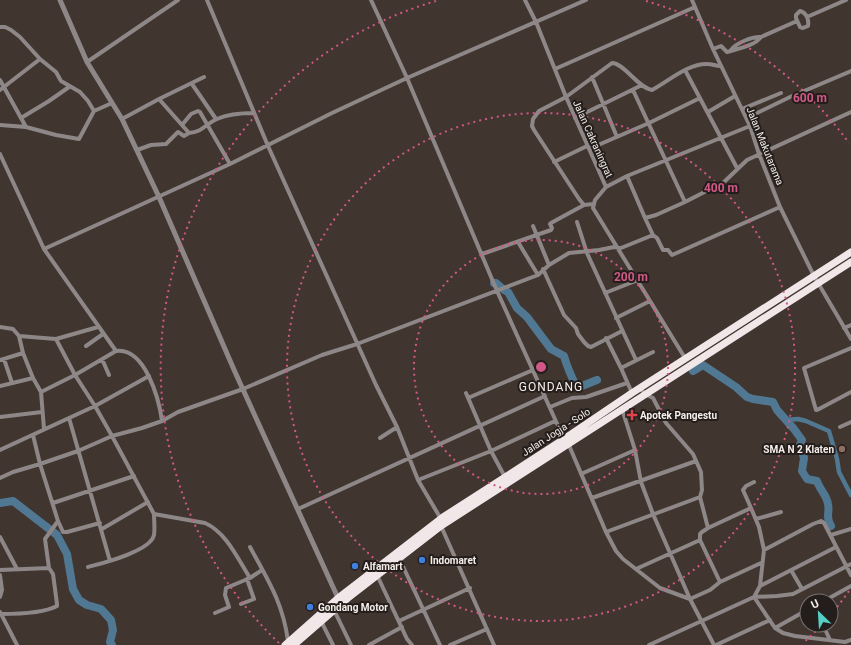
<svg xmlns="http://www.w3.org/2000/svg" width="851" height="645" viewBox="0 0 851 645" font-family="Roboto,sans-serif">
  <rect width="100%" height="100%" fill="#40352f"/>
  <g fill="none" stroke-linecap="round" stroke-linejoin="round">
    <path stroke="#517893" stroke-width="4.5" d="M786,420L798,419L806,421L829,431L837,459L839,472L851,495"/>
    <path stroke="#517893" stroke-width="8" d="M494,283H496L504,290L508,292L517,308L527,317L551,349L564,356C567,367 572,378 577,388L597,380
      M693,371L703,365L736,387L747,397L753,399L773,402L777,410L794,429L802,440L800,445L804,458L802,471L807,479L817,481C820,490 827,496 828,504C830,513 825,517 831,526
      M0,503L13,501L57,535L67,554L73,589L79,600L87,605L101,609L111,620L113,630L110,642L112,645"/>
    <path stroke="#8e8788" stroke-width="4" d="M207,0L268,146L376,385L397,427L418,480L441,519
      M371,0L407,78L497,291L564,439
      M525,0L536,22L566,97L606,187L595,200L593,208L685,358
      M692,0L713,49L750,126L759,154L780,207L814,276L851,339
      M800,11C807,13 809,20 808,26L803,28L800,27L796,18V15Z
      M807,17L846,0
      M0,27H5L11,30L20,37L40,59L56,72L61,81L80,92L88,101L94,111
      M713,49L721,46L727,52C736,49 755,46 761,37
      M731,50C736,43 753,36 761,37L797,21
      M87,62L178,0
      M555,69L695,7
      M685,70L737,168
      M592,77L617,137
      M0,80L26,127
      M192,84L216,119
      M0,90L40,59
      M633,90L685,202
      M159,99L189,133C203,132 205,124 217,119C228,114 242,113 254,113
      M742,109L781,93
      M708,112L735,96
      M21,118L49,101L69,87
      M575,118L642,85
      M122,119L159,99L204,77
      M748,121L755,114L790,97L851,71
      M0,125L26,127L56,135L79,139L94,111L112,103
      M182,125L191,114L198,111L200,112L230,164
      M589,149L649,123L700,98
      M137,150L151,145L166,144L178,132L184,136L189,133
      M0,154L44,249L116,351
      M554,162L587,146
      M627,176L645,218
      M606,187L627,176L750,126
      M593,204L584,205L579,199L534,130L532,126L533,119L539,111L566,97L612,63C624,63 638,88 652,90C669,81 688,63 708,64C712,64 716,66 720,66
      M577,222L587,253L636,360
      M533,226L549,265
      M653,235L657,238L663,250H668L672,255L780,207
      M518,242L538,275
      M44,249L230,164L332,113L407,78L586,0
      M482,254L551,230L552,228L550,224L551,223L584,205
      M543,269L564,315L576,328L578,334L584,342L588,346L591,347L622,331
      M605,293L638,280
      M616,318L650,301
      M0,327L13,329L19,336L23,353L33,378L41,392L44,429
      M844,328L851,325
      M19,336L56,339L98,327
      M606,338L621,368
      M56,339L75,375L95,406L112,436L154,514
      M86,346L103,334
      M851,348L804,368L816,410L819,409L851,392
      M4,359L12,383
      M102,359L109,375
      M0,360L23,353
      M0,386L33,378
      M640,388L645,394L653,398L666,423L693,454L701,472L702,490L700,497L708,528
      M41,392L75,375L116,351C145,347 159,399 162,421
      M466,393L491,451L505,477
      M632,393L621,368L653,352
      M468,398L533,370
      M550,407L572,398L586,397L627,383
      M622,409L635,450L641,482L653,514L690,599L714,645
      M0,417L42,412
      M69,418L110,561
      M840,427L851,422
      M33,435L40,464L78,451L112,436L142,428L162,421L178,412L243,389L322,355L357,344L538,275L549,265L569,253L599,250L614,247L621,248L653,235L645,218L656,215L685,202L724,182L747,160L851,112
      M380,438L397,427
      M568,443L606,532L616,551L623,559L660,588L690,599L710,590L720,582L761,563
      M0,450L95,406L149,376
      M581,474L635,450
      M0,478L13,472L40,464L58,521L63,532H67L100,523
      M418,480L491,451L555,421
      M592,498L696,461
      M53,503L134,476
      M751,508L759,527L764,550L760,586L754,597L775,628L783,633L795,636L845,642L851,640
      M298,509L545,396
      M756,519L781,512
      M441,526L494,645
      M102,529L148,502
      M606,532L700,497
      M831,535L851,529
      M0,537L17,569
      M250,547C268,580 283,603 288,641
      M764,550L813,524L821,521L824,523L851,575
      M399,558L440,645
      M88,567C103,563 151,551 154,535C155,529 154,520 154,514L205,523C226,532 238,559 250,578L262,570
      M636,569L700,540
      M0,570L49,568
      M791,570L802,589
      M0,575L2,590L0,597
      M377,575L407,639L412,645
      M720,582L700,540V534L702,532L708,528L751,508L743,490L746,486L754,482
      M760,586L836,547
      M824,601L851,586
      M241,604L254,599L247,579
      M334,610L351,645
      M0,612L17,645
      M215,613L229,607L225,595L226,588L250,578
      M1,614C16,614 44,613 57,606V604L53,574L49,568L45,539L58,521
      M321,621L333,645
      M399,621L470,588
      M823,625L830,640
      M775,628L807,610
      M369,645L402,627
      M450,645L487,629
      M649,645L754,597L777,596L793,594L851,564
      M716,645L770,620"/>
    <path stroke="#8e8788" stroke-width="5" d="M60,0L87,62L122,119L159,197L235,372L338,598"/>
    <path stroke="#f1e7e9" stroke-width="7" d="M285,645L338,598L443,517L564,439L632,393L851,252
      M294,645L348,598L441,526L851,262"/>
  </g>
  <g fill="none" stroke="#d15886" stroke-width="2" stroke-dasharray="2 4">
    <circle cx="541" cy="367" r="127"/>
    <circle cx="541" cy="367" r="254"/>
    <path d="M849 591A381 381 0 0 1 833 612M820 627A381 381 0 0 1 803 643M279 643A381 381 0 0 1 436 1M646 1A381 381 0 0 1 849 143"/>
  </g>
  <path fill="#e0444e" stroke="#231e1b" stroke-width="1.5" d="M630 409h4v4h4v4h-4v4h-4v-4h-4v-4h4z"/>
  <circle fill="#8d6e63" stroke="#231e1b" stroke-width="1.5" cx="842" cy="449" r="4"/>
  <g fill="#3f7fe0" stroke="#231e1b" stroke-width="1.5">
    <circle cx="422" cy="560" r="4"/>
    <circle cx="355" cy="566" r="4"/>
    <circle cx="310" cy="607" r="4"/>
  </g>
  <g text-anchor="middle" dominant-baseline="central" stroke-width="4" stroke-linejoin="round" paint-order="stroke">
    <g font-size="10" fill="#f5eeea" stroke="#231e1b">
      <text transform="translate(593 139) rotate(66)">Jalan Cakraningrat</text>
      <text transform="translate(765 146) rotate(68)">Jalan Makutarama</text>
      <text transform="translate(556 432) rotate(-33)">Jalan Jogja - Solo</text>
    </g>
    <g font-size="10" font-weight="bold" fill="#f5eeea" stroke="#231e1b" text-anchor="start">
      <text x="640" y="415">Apotek Pangestu</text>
      <text x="834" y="449" text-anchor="end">SMA N 2 Klaten</text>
      <text x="430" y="560">Indomaret</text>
      <text x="363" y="566">Alfamart</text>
      <text x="318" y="607">Gondang Motor</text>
    </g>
    <g font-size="12" letter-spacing="1" fill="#f5eeea" stroke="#231e1b">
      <text x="551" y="387">GONDANG</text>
    </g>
  </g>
  <circle cx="541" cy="367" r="6" fill="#d15886" stroke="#231e1b" stroke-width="2"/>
  <g font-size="12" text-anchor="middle" font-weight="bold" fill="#d15886" stroke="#231e1b" stroke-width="4" stroke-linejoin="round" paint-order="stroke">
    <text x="810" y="102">600 m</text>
    <text x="721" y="192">400 m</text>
    <text x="631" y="281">200 m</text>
  </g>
  <g transform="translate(819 613) rotate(335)"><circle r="19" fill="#231e1b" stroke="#77716e"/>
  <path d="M0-3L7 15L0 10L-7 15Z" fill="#55cec5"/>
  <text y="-6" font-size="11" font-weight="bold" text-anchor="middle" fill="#f5eeea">U</text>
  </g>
</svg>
